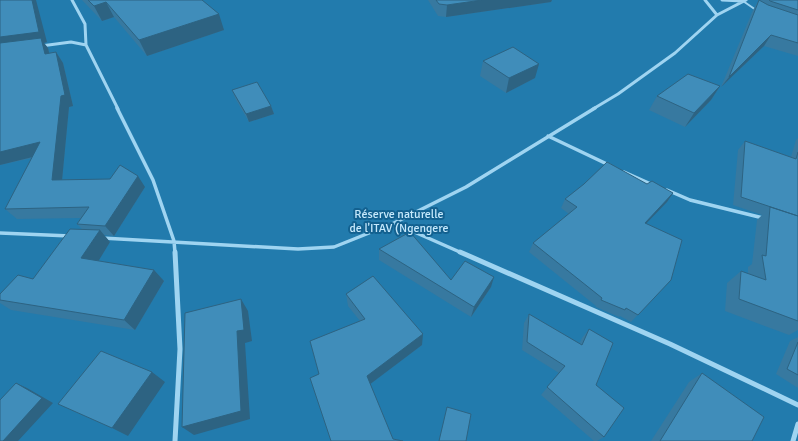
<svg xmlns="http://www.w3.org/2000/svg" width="798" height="441" viewBox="0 0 798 441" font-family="Signika,sans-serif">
  <rect width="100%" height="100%" fill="#136190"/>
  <path fill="#227bad" d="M0,0H798V441H0Z"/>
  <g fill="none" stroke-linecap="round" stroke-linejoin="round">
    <path stroke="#9fd4f1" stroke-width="2" d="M743,1L756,10"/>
    <path stroke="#9fd4f1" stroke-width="3" d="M72,0L85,24L86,45L118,109
      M705,0L717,15
      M722,0L743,1
      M41,46L71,42L86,45
      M593,109L618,94L675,53L717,15L746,0"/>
    <path stroke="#9fd4f1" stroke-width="3.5" d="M117,108L153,180L174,241L175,253
      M548,136L609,165
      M624,172L653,185
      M667,190L690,200L763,218
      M394,223L462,253
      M0,233L70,236
      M102,238L298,249L334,247L394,223L466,187L595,108"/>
    <path stroke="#9fd4f1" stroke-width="5" d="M175,252L180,349L175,441
      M460,252L670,344L798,405
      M793,441L798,424"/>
  </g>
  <path fill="#3779a0" d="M0,0L47,42L44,43L48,48L49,53L56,52L63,63L73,106L69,107L62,180L145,187L114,236L104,235L110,242L98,261L154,270L164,281L135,330L11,310L0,303V294L33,279L82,229L77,224L81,218L17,219L5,209L32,158L0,165Z
    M82,0H202L224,30L147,56L114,17L102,21Z
    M428,0H552L551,2L446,17L438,16Z
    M759,0H798V56L764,46L721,87L753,10Z
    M483,61L535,78L506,93L480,76Z
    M720,86L711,100L685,127L649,110L657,96Z
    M232,90L271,106L274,114L249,122L235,98Z
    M798,138V330L789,335L725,311L727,283L741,271L748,274V267L752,264L757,220L762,215L733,205L738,150L745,141L791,157L796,140Z
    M647,184L673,193L667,202L646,223L671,280L631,322L620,316L619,317L596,307V306L529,252L533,243L569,214L561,208L565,199Z
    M379,249L451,280L491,287L471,317L379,260Z
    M346,294L422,345L370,384L331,441L319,374L360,321L348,306Z
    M529,314L579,344L582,338L589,329L596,385L604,437L597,441H594L541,395L559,373L522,350L524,323Z
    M798,337V388L776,374L790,341Z
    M702,373L752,441H651L689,382Z"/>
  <path fill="#2d6382" d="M32,0H36L47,42L44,43L48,48L52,65L0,49V37Z
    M482,0H552L551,2L446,17L447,5Z
    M106,2L114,17L102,21L94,6Z
    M219,14L224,30L147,56L139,40Z
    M771,35L764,46L721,87L729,77Z
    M56,52L63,63L73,106L69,107L61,191L52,180Z
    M539,64L535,78L506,93L509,78Z
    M720,86L711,100L685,127L694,113Z
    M271,106L274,114L249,122L246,114Z
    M40,142L49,153L0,165V151Z
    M138,176L145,187L114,236L105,226Z
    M673,193L667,202L639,231L645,223Z
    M100,230L110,242L93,270L81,258Z
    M154,270L164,281L135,330L124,320Z
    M494,277L491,287L471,317L474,307Z
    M241,299L248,311L252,341L245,343L250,419L194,435L182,427L237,331Z
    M423,334L422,345L369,385L367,376Z
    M152,372L165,382L128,436L112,428Z
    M16,383L27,388L53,403L18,441H3Z"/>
  <path fill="#408dba" stroke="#2d6382" d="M0,0H32L39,32L0,37Z
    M88,0H202L219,14L139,40L106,2L94,6Z
    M436,0H482L447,5L439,4Z
    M759,0L768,5L798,15V43L771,35L729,77Z
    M769,0H798V10L770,1Z
    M41,38L45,54L56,52L65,95L61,96L52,180L110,179L120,165L138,176L105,226L77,224L89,207L5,209L40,142L0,152V43Z
    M513,47L539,64L509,78L483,61Z
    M688,74L720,86L694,113L657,96Z
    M257,82L271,106L246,114L232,90Z
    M745,141L796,159L798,152V216L741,197Z
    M607,162L647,184L652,181L673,193L645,223L682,240L671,280L638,315L626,308L625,310L601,300L602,298L533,243L577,207L565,199L584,184Z
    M770,207L798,216V321L739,299L741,271L766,280L762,255L766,256Z
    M70,229L100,230L81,258L154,270L124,320L0,300V294L18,275L33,279Z
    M410,232L451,280L465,261L494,277L474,307L379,249Z
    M373,276L423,334L367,376L393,439L403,441H331L310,378L319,374L310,341L365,319L346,294Z
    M241,299L244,330L237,331L241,411L182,427L185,313Z
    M529,314L582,345L589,329L613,343L596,385L624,408L604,437L547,387L565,366L527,342Z
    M798,342V375L787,369Z
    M101,351L152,372L112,428L58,404Z
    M702,373L764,417L752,441H660Z
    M16,383L42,398L3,441H0V400Z
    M447,407L471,414L466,441H439Z"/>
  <g text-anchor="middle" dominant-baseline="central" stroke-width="4" stroke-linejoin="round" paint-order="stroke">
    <g font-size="12" fill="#c6e9fc" stroke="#136190">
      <text x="399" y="214">Réserve naturelle<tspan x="399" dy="14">de l'ITAV (Ngengere</tspan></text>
    </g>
  </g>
</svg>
